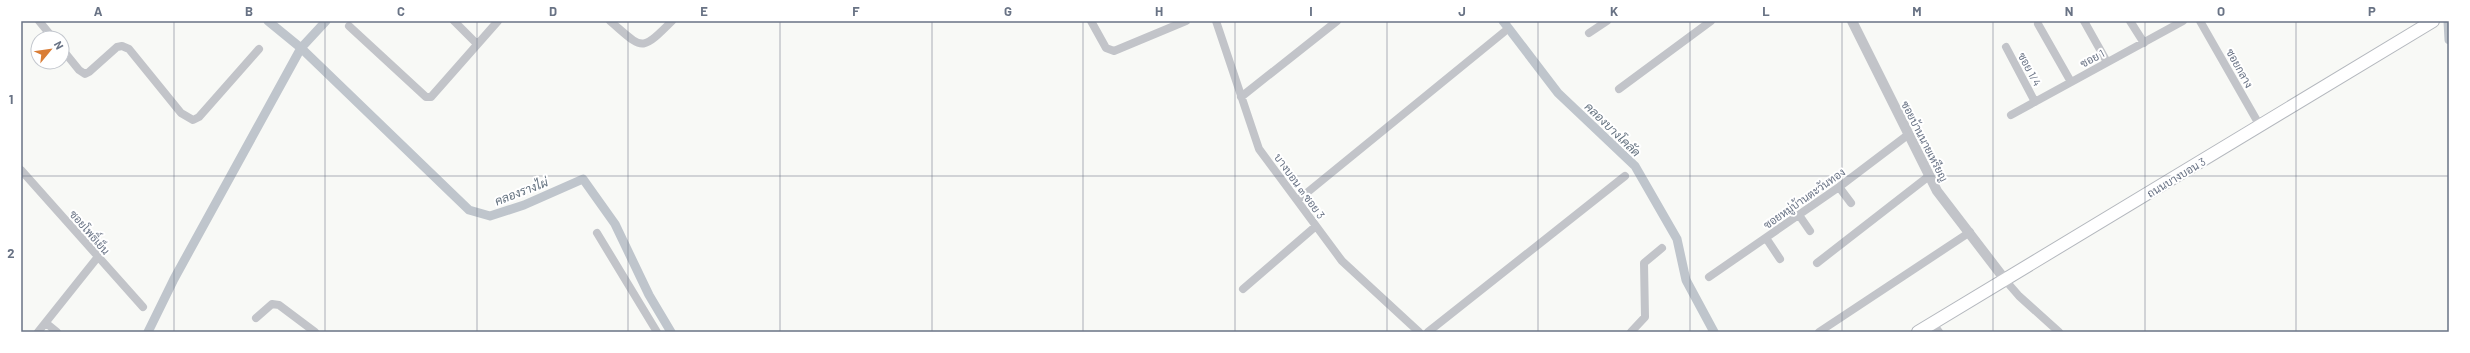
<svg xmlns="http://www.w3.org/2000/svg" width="2470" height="353" viewBox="0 0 2470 353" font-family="Barlow,Sarabun,sans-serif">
  <rect width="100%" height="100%" fill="#f8f9f6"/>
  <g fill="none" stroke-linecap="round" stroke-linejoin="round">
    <path stroke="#bfc5cc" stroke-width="9" d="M268,21L301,48L469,210L490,216L524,205L583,179L615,224L649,295L671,332
      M1503,21L1558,93L1635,166L1677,239L1686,280L1714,332
      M2448,21L2449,40
      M148,332L174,279L301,48L326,21"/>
    <defs>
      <path id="secondary" d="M1918,332L2433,21"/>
    </defs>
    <use href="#secondary" stroke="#b4b8be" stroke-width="14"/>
    <path stroke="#c2c4c9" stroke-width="8" d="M39,21L53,38
      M454,21L477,44
      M610,21C643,49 640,53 672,21
      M1091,21L1106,48L1114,51L1186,21
      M1216,21L1259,149L1342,261L1419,332
      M2084,21L2107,62
      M2130,21L2144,43
      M2200,21L2260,126
      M2038,24L2071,82
      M349,26L426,97H431L498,21
      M1589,33L1607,21
      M2006,47L2035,102
      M62,49L79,70L85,74L89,72L117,47L122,46L129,49L181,113L193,120L199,117L259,49
      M1619,89L1711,21
      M1241,97L1337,21
      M2011,115L2183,21
      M21,170L143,307
      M1839,187L1851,203
      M1298,200L1504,32
      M1799,215L1810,231
      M597,233L657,332
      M1766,238L1780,259
      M1817,263L1929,176
      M1709,277L1839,187L1909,134
      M2006,281L2019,296L2059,332
      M1243,289L1316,226
      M256,318L272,304L279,305L315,332
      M46,323L57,332
      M1933,324L1939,332
      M38,332L97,258
      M1428,332L1625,176
      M1631,332L1645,317L1644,263L1662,248
      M1819,332L1970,232"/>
    <path stroke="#c2c4c9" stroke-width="10" d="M1852,21L1937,191L2006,281"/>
    <use href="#secondary" stroke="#fff" stroke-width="12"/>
  </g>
  <path fill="none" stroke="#697385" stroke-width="1" stroke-opacity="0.55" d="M174,21V332M325,21V332M477,21V332M628,21V332M780,21V332M932,21V332M1083,21V332M1235,21V332M1387,21V332M1538,21V332M1690,21V332M1842,21V332M1993,21V332M2145,21V332M2296,21V332M21,176H2449"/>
  <g text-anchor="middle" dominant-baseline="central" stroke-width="4" stroke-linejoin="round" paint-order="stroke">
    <g font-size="11" fill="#697385" stroke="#fff">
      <text transform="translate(2092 58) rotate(-28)">ซอย 1</text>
      <text transform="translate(2240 68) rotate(61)">ซอยกลาง</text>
      <text transform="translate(2030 69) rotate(62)">ซอย 1/4</text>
      <text transform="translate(1925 141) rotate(63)">ซอยบ้านนายเหรียญ</text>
      <text transform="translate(2176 177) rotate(-31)">ถนนบางบอน 3</text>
      <text transform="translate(1300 186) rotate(54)">บางบอน ๓ ซอย 3</text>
      <text transform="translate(1804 198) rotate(-35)">ซอยหมู่บ้านตะวันทอง</text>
      <text transform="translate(90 232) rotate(49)">ซอยโพธิ์เย็น</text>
    </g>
    <g font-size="12" font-style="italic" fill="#657380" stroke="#fff">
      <text transform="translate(1613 129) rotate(44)">คลองบางโคลัด</text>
      <text transform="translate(521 191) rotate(-21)">คลองรางไผ่</text>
    </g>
  </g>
  <rect width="2470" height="353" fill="none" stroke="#ffffff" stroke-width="44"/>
  <g transform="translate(50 50) rotate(61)"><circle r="19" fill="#ffffff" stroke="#c3c7ce"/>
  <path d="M0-3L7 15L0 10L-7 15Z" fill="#d97d36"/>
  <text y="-6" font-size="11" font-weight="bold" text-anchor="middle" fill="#697385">N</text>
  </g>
  <rect x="22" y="22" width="2426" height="309" fill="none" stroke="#697385" stroke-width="1.5"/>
  <g font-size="13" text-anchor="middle" font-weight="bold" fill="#697385">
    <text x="98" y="16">A</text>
    <text x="249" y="16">B</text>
    <text x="401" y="16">C</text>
    <text x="553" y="16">D</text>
    <text x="704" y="16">E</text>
    <text x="856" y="16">F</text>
    <text x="1008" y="16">G</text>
    <text x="1159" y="16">H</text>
    <text x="1311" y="16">I</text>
    <text x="1462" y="16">J</text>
    <text x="1614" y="16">K</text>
    <text x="1766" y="16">L</text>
    <text x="1917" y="16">M</text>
    <text x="2069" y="16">N</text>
    <text x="2221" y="16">O</text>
    <text x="2372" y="16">P</text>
    <text x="11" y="104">1</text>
    <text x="11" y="258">2</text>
  </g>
</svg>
